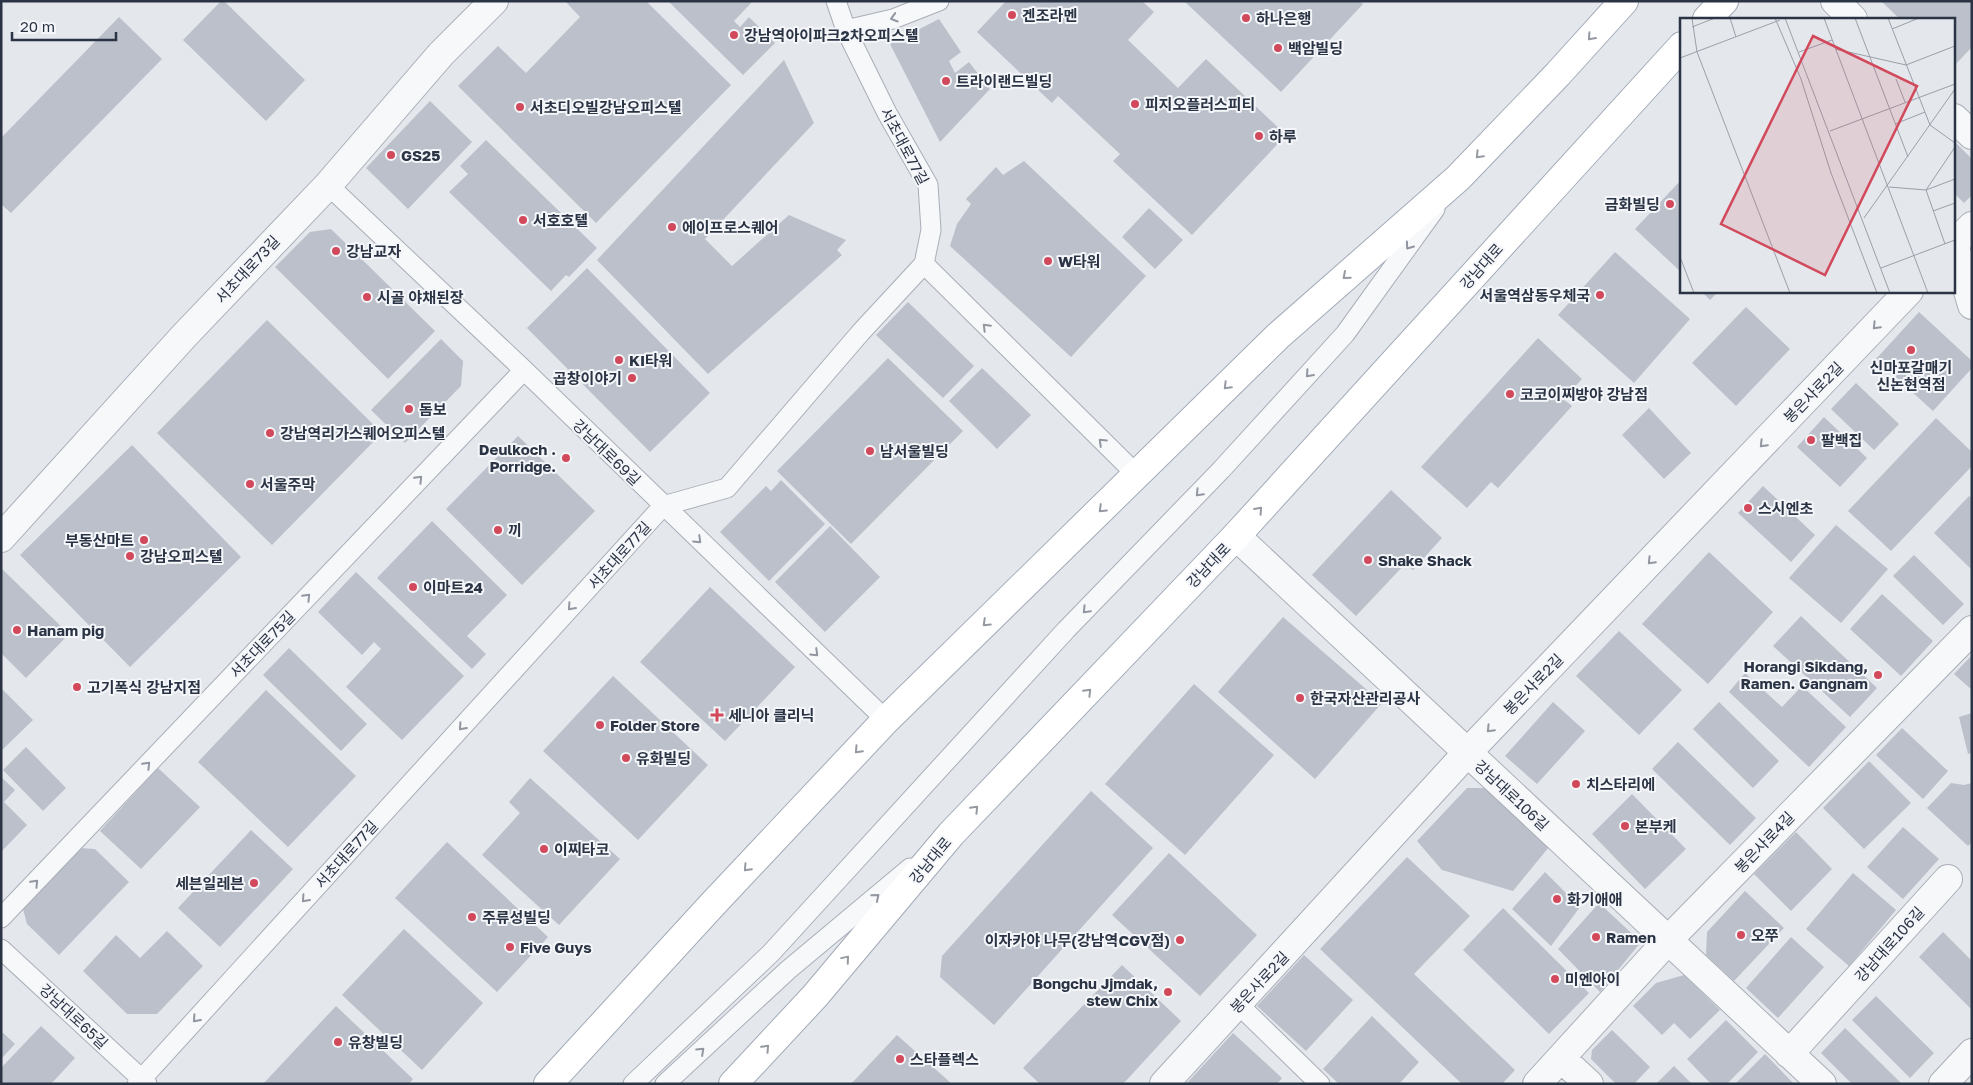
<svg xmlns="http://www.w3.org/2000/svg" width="1973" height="1085" viewBox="0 0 1973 1085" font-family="'Golos Text','Noto Sans KR',sans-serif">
  <rect width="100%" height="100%" fill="#e4e7ec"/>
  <path fill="#bbc0ca" d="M221,1H224L305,80L266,121L183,40Z
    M565,1H646L731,85L596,223L458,86L498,46L526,73L580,17Z
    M668,1H753L734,21L740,27L749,17L775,43L743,75Z
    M1006,1H1142L1154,12L1128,40L1178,88L1206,59L1286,135L1192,235L1113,161L1120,154L1058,96L1052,103L977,32Z
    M1184,1H1359L1363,4L1281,92Z
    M1881,1H1972V47L1954,66V19H1900Z
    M119,17L162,59L11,213L1,204V138Z
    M939,19L961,52L949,61L955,73L969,62L990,89L940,142L890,44Z
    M784,60L814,123L705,239L732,266L789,215L846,240L837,250L842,255L708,374L597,260Z
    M430,101L472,142L408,209L366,168Z
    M486,140L597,248L569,277L566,275L551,291L449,192L468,174L460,166Z
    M1954,141L1972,159V195L1964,203L1954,193Z
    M1024,161L1146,276L1071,357L950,246L957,224L971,204L966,199L996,167L1003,175Z
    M1682,179V273L1635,229Z
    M1149,208L1183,240L1155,269L1122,237Z
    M331,229L435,331L388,379L275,267L310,232Z
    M1615,252L1690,319L1634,383L1558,315Z
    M587,268L710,393L650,452L527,328Z
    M1701,291H1719L1710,300Z
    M908,302L974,366L943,398L876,335Z
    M1746,307L1790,349L1736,406L1692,363Z
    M1919,312L1972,361V368L1933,411L1876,359Z
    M267,320L382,433L272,545L157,433Z
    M1538,338L1582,379L1563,399L1572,406L1498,488L1491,482L1467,508L1421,467Z
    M441,339L463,361L461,386L405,443L371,410Z
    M888,358L963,431L851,544L777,471Z
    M982,368L1031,415L997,449L949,401Z
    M1856,383L1899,424L1874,450L1831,409Z
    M1649,408L1691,453L1664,479L1622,435Z
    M1824,417L1867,458L1840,487L1797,447Z
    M1936,418L1972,452V466L1891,551L1848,511Z
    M518,436L595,511L522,585L446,509Z
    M132,445L241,557L130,667L20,555Z
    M781,480L825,524L769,581L720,532L766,486L771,491Z
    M1763,486L1815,535L1791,562L1738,513Z
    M1391,490L1442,538L1413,570L1405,564L1356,616L1312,575Z
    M1969,496L1972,498V570L1934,533Z
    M432,521L507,595L467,636L486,654L472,669L377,578Z
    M1836,525L1888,569L1841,623L1789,578Z
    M830,526L880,577L825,632L775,582Z
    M1709,552L1773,612L1708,684L1642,624Z
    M1914,555L1964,604L1943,625L1893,576Z
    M1,568L69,634L26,678L1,653Z
    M356,572L464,676L402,740L346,687L381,649L374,642L362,655L318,612Z
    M710,587L795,667L725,741L640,662Z
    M1882,594L1933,641L1901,676L1850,629Z
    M1801,616L1877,688L1850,717L1773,646Z
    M1283,617L1382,703L1315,779L1218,692Z
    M1619,631L1682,690L1639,735L1576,676Z
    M289,648L367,724L341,751L263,675Z
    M1972,655V690L1954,674Z
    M1745,673L1782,707L1802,686L1846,727L1809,767L1729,692Z
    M613,676L708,765L638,840L543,751Z
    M1194,684L1274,755L1185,855L1105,784Z
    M1,688L33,720L1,751Z
    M266,690L356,776L288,847L198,762Z
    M1553,702L1585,731L1537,784L1505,756Z
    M1719,702L1779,761L1753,788L1693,729Z
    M1972,713V753L1968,754L1959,717Z
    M1902,728L1948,771L1923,799L1876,755Z
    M1678,742L1756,818L1730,845L1652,769Z
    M26,747L66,788L43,811L3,770Z
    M1869,761L1911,803L1864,849L1823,808Z
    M158,768L200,807L141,869L100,831Z
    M1,777L15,790L4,802L27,825L1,852Z
    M530,778L620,859L559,925L482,855L520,813L509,802Z
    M1951,783L1964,785L1972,783V842L1968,846L1927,808Z
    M1467,788H1487L1549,847L1513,891L1442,870L1417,841Z
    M1091,791L1153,848L994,1025L940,977L942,956Z
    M1632,794L1686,849L1645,889L1592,834Z
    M1903,827L1939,859L1903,899L1867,867Z
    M251,830L293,869L220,947L178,908Z
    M1796,832L1832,869L1791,911L1754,874Z
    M447,842L548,937L497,992L395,898Z
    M80,848L95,849L129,882L59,955L27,924L23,909Z
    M1169,853L1257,935L1200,996L1112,915Z
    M1407,857L1470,916L1414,974L1515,1070L1502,1084H1462L1320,949Z
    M1545,872L1580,907L1551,946L1512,909Z
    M1853,873L1896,910L1849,966L1806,929Z
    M1745,891L1784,928L1734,981L1706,955L1707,932Z
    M1599,903L1641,942L1600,992L1558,949Z
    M1503,908L1589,993L1549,1034L1463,950Z
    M404,929L483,1003L422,1070L342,995Z
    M167,931L203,966L157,1014H127L83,971L116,935L140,958Z
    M1943,932L1972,961V1010L1919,957Z
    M1791,937L1824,967L1778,1018L1746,988Z
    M1304,955L1353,1000L1306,1051L1257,1006Z
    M1122,965L1181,1021L1123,1084H1040L1023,1068Z
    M1684,975L1720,1010L1690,1039L1674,1023L1662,1035L1633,1006L1656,983Z
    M1876,996L1934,1053L1910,1078L1852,1020Z
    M336,1006L413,1079L409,1084H263Z
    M1372,1016L1419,1062L1399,1084H1339L1323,1069Z
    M1726,1020L1758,1052L1727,1084H1711L1687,1059Z
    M41,1026L75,1058L51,1084H1V1068Z
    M1845,1028L1902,1084H1852L1821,1053Z
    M1612,1030L1650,1067L1634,1084H1616L1591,1059L1592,1050Z
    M1,1031L15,1044L1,1059Z
    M1233,1033L1282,1078L1277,1084H1186Z
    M897,1035L952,1084H851Z
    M1765,1054L1794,1084H1735Z
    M1674,1066L1692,1084H1656Z"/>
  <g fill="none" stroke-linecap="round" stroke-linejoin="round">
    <defs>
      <path id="service" d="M846,30L893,19L939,1
        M328,185L524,370L886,720
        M924,264L1137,475
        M1,918L524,370
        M1,949L147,1084
        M1238,1004L1320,1084
        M137,1084L663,506L727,488L861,332L924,264L931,230L928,185L887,113L846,30L836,1
        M633,1084L771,953L1066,630L1221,470L1345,334L1435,209
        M665,1084L788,970L910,868"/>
      <path id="minor" d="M1835,1L1853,19
        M1954,118L1972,135
        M1954,244L1972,305
        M1954,244L1972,226
        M1236,536L1822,1084
        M1,538L184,336L328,185L441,54L494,1
        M1789,1054L1948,879
        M1561,1058L1589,1084
        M1164,1084L1467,753L1909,291
        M1537,1084L1669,939L1972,630
        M1943,1084L1972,1053"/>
      <path id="primary" d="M1707,19L1724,1
        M548,1084L711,906L886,720L1278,336L1458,178L1558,74L1624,1
        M733,1084L815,996L951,834L1236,536L1682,46"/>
    </defs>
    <use href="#service" stroke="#a9aeb7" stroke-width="21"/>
    <use href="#minor" stroke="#a9aeb7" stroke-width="30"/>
    <use href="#primary" stroke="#a3abb8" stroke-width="30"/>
    <use href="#service" stroke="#f7f8fa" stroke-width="19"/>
    <use href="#minor" stroke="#f7f8fa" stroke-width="28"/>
    <use href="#primary" stroke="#fff" stroke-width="28"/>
  </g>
  <defs><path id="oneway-chevron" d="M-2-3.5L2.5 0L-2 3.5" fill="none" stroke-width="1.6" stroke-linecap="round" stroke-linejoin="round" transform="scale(1.25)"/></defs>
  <g stroke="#9196a0">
    <use href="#oneway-chevron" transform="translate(894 18) rotate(164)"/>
    <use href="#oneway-chevron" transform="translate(1409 246) rotate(126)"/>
    <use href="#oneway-chevron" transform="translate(1876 326) rotate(134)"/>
    <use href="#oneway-chevron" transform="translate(986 327) rotate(-135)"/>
    <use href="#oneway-chevron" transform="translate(1309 374) rotate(132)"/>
    <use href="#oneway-chevron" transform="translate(1102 442) rotate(-136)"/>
    <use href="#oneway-chevron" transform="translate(1763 444) rotate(134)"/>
    <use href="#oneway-chevron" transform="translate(419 479) rotate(-46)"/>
    <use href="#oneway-chevron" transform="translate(1199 493) rotate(134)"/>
    <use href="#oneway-chevron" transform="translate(698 540) rotate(44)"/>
    <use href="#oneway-chevron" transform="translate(1651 561) rotate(134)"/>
    <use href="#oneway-chevron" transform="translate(307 597) rotate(-46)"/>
    <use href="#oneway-chevron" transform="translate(571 607) rotate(132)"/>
    <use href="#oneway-chevron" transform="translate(1086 610) rotate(134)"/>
    <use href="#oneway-chevron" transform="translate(815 653) rotate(44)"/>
    <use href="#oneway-chevron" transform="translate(462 727) rotate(132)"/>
    <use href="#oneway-chevron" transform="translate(1490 729) rotate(134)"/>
    <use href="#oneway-chevron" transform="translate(147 765) rotate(-46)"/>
    <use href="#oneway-chevron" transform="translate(35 883) rotate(-46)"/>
    <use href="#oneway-chevron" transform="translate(876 897) rotate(-40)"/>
    <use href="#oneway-chevron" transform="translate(305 899) rotate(132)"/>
    <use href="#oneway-chevron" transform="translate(196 1019) rotate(132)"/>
    <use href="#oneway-chevron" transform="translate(701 1051) rotate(-43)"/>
  </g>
  <g stroke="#959aa2">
    <use href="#oneway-chevron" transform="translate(1591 37) rotate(132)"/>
    <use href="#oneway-chevron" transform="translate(1479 155) rotate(134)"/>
    <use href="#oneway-chevron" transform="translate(1346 276) rotate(139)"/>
    <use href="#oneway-chevron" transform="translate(1227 386) rotate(135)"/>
    <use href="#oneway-chevron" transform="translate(1102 509) rotate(136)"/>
    <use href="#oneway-chevron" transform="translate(1259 510) rotate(-48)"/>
    <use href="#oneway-chevron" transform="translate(986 623) rotate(136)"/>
    <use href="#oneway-chevron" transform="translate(1088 692) rotate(-46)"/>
    <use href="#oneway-chevron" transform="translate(858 750) rotate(133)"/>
    <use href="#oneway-chevron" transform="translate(975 809) rotate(-46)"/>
    <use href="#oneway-chevron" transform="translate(747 868) rotate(133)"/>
    <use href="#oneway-chevron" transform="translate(846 959) rotate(-50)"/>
    <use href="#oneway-chevron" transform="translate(766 1048) rotate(-47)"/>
  </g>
  <g fill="#d1495b" stroke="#f4f6f9" stroke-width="2">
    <circle cx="1012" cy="15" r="5"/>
    <circle cx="1246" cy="18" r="5"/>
    <circle cx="734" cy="35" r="5"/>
    <circle cx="1278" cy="48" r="5"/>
    <circle cx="946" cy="81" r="5"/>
    <circle cx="1135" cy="104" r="5"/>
    <circle cx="520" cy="107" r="5"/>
    <circle cx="1259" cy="136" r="5"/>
    <circle cx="391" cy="155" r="5"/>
    <circle cx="1670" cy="204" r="5"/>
    <circle cx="523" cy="220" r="5"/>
    <circle cx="672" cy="227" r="5"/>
    <circle cx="336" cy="251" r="5"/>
    <circle cx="1048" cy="261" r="5"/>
    <circle cx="1600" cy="295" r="5"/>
    <circle cx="367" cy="297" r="5"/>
    <circle cx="1911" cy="350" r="5"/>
    <circle cx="619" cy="360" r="5"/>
    <circle cx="632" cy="378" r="5"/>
    <circle cx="1510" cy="394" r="5"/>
    <circle cx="409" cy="409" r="5"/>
    <circle cx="270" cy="433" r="5"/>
    <circle cx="1811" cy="440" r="5"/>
    <circle cx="870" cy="451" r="5"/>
    <circle cx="566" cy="458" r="5"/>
    <circle cx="250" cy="484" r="5"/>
    <circle cx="1748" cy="508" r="5"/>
    <circle cx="498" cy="530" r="5"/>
    <circle cx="144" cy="540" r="5"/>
    <circle cx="130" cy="556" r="5"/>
    <circle cx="1368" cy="560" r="5"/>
    <circle cx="413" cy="587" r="5"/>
    <circle cx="17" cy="630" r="5"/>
    <circle cx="1878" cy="675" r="5"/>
    <circle cx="77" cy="687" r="5"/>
    <circle cx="1300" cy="698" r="5"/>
    <path d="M714.5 707.5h5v5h5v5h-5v5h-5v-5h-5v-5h5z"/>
    <circle cx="600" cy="725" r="5"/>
    <circle cx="626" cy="758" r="5"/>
    <circle cx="1576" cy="784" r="5"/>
    <circle cx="1625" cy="826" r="5"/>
    <circle cx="544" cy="849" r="5"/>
    <circle cx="254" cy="883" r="5"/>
    <circle cx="1557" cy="899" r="5"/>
    <circle cx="472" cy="917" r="5"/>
    <circle cx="1741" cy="935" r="5"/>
    <circle cx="1596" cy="937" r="5"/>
    <circle cx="1180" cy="940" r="5"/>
    <circle cx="510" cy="947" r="5"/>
    <circle cx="1555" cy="979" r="5"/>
    <circle cx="1168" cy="992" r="5"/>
    <circle cx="338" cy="1042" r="5"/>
    <circle cx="900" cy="1059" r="5"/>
  </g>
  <g text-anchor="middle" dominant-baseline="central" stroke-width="4" stroke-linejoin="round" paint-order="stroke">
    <g font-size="15" font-weight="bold" fill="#2b3445" stroke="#f4f6f9" text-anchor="start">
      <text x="1022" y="15">겐조라멘</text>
      <text x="1256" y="18">하나은행</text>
      <text x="744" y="35">강남역아이파크2차오피스텔</text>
      <text x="1288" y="48">백암빌딩</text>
      <text x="956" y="81">트라이랜드빌딩</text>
      <text x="1145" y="104">피지오플러스피티</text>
      <text x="530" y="107">서초디오빌강남오피스텔</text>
      <text x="1269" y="136">하루</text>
      <text x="401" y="155">GS25</text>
      <text x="1660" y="204" text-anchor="end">금화빌딩</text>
      <text x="533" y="220">서호호텔</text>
      <text x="682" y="227">에이프로스퀘어</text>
      <text x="346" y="251">강남교자</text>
      <text x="1058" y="261">W타워</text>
      <text x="1590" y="295" text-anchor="end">서울역삼동우체국</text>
      <text x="377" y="297">시골 야채된장</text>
      <text x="629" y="360">KI타워</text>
      <text x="1911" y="367" text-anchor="middle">신마포갈매기<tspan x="1911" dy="17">신논현역점</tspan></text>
      <text x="622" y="378" text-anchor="end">곱창이야기</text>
      <text x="1520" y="394">코코이찌방야 강남점</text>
      <text x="419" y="409">돔보</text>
      <text x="280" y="433">강남역리가스퀘어오피스텔</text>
      <text x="1821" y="440">팔백집</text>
      <text x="556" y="449" text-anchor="end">Deulkoch .<tspan x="556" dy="17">Porridge.</tspan></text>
      <text x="880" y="451">남서울빌딩</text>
      <text x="260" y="484">서울주막</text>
      <text x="1758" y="508">스시엔초</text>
      <text x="508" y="530">끼</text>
      <text x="134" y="540" text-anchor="end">부동산마트</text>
      <text x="140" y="556">강남오피스텔</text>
      <text x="1378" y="560">Shake Shack</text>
      <text x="423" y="587">이마트24</text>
      <text x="27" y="630">Hanam pig</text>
      <text x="1868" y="666" text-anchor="end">Horangi Sikdang,<tspan x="1868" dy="17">Ramen. Gangnam</tspan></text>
      <text x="87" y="687">고기폭식 강남지점</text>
      <text x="1310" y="698">한국자산관리공사</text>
      <text x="728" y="715">세니아 클리닉</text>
      <text x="610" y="725">Folder Store</text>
      <text x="636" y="758">유화빌딩</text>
      <text x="1586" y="784">치스타리에</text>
      <text x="1635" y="826">본부케</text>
      <text x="554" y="849">이찌타코</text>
      <text x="244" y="883" text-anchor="end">세븐일레븐</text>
      <text x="1567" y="899">화기애애</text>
      <text x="482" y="917">주류성빌딩</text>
      <text x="1751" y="935">오쭈</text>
      <text x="1606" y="937">Ramen</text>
      <text x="1170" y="940" text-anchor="end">이자카야 나무(강남역CGV점)</text>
      <text x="520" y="947">Five Guys</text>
      <text x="1565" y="979">미엔아이</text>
      <text x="1158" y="983" text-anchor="end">Bongchu Jjmdak,<tspan x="1158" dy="17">stew Chix</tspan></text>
      <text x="348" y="1042">유창빌딩</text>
      <text x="910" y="1059">스타플렉스</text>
    </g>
    <g font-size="15" fill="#2b3445" stroke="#f4f6f9">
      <text transform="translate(905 146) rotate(62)">서초대로77길</text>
      <text transform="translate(1481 266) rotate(-48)">강남대로</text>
      <text transform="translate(247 269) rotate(-47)">서초대로73길</text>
      <text transform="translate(1813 392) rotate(-46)">봉은사로2길</text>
      <text transform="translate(607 452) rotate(44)">강남대로69길</text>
      <text transform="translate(619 555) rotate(-48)">서초대로77길</text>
      <text transform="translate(1208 565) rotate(-46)">강남대로</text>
      <text transform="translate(262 644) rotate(-46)">서초대로75길</text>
      <text transform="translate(1533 684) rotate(-46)">봉은사로2길</text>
      <text transform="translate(1512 795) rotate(43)">강남대로106길</text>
      <text transform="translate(1764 842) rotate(-46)">봉은사로4길</text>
      <text transform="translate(346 854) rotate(-48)">서초대로77길</text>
      <text transform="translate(930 860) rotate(-50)">강남대로</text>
      <text transform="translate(1889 944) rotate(-48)">강남대로106길</text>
      <text transform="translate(1259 982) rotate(-47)">봉은사로2길</text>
      <text transform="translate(74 1016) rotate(43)">강남대로65길</text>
    </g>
  </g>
  <g transform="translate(1680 18)">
    <rect width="275" height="275" fill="#e4e7ec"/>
    <path fill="none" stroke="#9a9fa9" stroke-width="1" d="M12,0L17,34L110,275M50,0L56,19M95,0L121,61L151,155L197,275M105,0L210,275M144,0L248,275M175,0L228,139M208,0L250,107L275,125M12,9L35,0M212,11L239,0M155,31L226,47L275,28M119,34L152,22M0,40L100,2M216,61L225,84M215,106L245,94M150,113L275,66M209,169L246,172L275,161M253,193L275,185M184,200L275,71M265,226L246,172L275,129M0,239L14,275M201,250L275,222"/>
    <path fill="#d1495b" fill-opacity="0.15" stroke="#d1495b" stroke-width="2.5" d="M133,18L237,68L145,257L41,206Z"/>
    <rect width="275" height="275" fill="none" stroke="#2b3445" stroke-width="2.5"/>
  </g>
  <rect width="1973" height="1085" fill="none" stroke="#2b3445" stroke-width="5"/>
  <path d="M12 32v8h104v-8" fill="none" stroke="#2b3445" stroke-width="2.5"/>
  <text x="20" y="32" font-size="15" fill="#2b3445" stroke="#f4f6f9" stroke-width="4" paint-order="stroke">20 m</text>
</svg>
